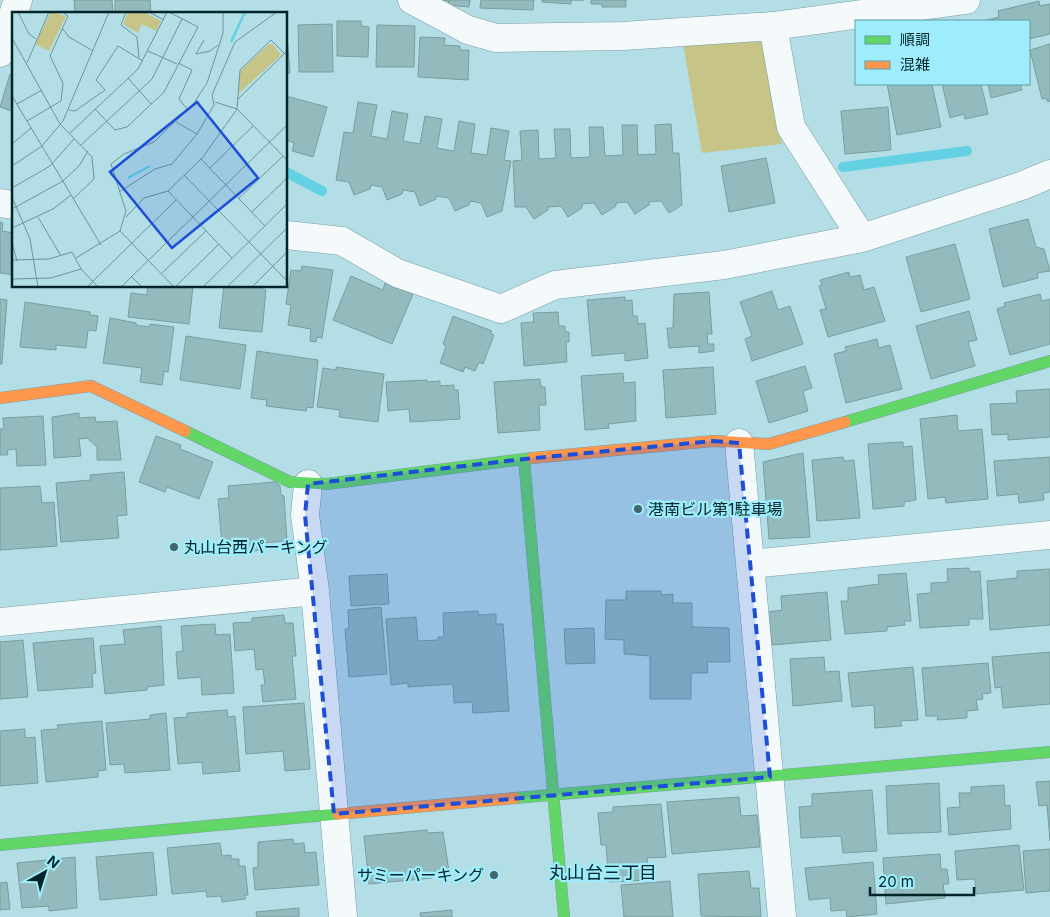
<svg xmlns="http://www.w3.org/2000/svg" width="1050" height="917" viewBox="0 0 1050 917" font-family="Inter,'Noto Sans JP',sans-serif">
  <rect width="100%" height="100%" fill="#b4dee6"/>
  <path fill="#c6c487" d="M763,40L782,144L702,153L683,44Z"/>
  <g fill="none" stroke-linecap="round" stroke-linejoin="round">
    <path stroke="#63d1e3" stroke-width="10" d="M843,167L967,151
      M286,172L322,191"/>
  </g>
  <path fill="#93bbbd" stroke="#799d9f" d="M74,0H112L113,14H75Z
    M115,0H150L151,14H115Z
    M439,0H470L469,7L448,5L449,1Z
    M481,0H534L533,10L480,8Z
    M542,0H584H571V4L542,2Z
    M591,0H626V7H602V4H591Z
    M1039,1L1040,6L1050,4V34L1029,39V21H983L999,17L998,11Z
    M337,21H361V26L369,27L368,57L337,56Z
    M286,24L290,73H286Z
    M332,24L333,72H299L298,25Z
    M377,25L415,26L414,67H376Z
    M420,37L445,38L444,45L460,46V50H469L468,80L418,77Z
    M1050,44V101L1048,102L1046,98L1042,99L1030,50Z
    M10,74L14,76V112L0,107Z
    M887,84H932L941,127L897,135Z
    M942,84H981L988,114L965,119L964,114L950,118Z
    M988,84H1020L1022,90L991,98Z
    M286,96L327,107L313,157L292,151L294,143L286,140Z
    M358,102L377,105L371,136L387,139L392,111L408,114L403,141L420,144L425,116L442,119L437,148L454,151L459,121L475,124L471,153L487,155L491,128L509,131L504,160L511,161L502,211L487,217L481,203L470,201L469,205L455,211L449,198L436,196V199L420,206L415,192L403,190L402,194L387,200L382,187L371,185L370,189L354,195L349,182L336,180L344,132L353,133Z
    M888,107L891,150L845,154L841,111Z
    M671,124L673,153H679L682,205L669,213L661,201L649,202V205L635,214L627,202L616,203V206L602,215L594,203L582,204V208L568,217L561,206L548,207V210L534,219L526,207H515L513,161L522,160L520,131L538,130L539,159L556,158L554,129H570L571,158L590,157L589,127H603L605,156L623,155L622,125H637L638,155L656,154L655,125Z
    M766,158L775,203L729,212L721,166Z
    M1028,219L1036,247L1044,249L1050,271L1037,273L1038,278L1003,287L989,229Z
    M0,222L3,223L2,231L14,233V275L0,273Z
    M955,244L970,299L921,312L906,257Z
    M302,266L333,270L322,338L317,337L316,342L310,341L311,329L288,325L291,305L286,304L291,270L301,271Z
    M849,272L850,277L860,275L864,290L874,287L885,321L828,337L820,310L826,309L819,286L822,285L820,280Z
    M351,276L383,290L385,283L413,294L392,344L333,320Z
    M148,286H193L189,324L128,317L131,293L147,295Z
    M224,286H262V289L266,290L262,332L219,328Z
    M772,291L778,310L790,306L803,344L752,361L745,339L752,336L740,302Z
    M709,292L712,334H707L708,344H714V351L699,353V346L669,348L667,328H673L674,294Z
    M1040,294L1042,301L1050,299V344L1010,355L997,309L1005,306L1004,303Z
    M625,297V301L632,300L633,316H637L638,324L645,323L648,358L625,361V353L592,356L587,300Z
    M0,299L7,300L2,364H0Z
    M25,302L90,312V315L98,316L96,331L88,330L86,348L56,345V350L20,347Z
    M969,311L977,340L968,342L975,366L931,379L916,326Z
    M558,312L559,326H565V332H569V342H566L567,362L524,366L521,323L534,322L533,313Z
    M453,316L492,331L490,333L494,335L483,364L479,362L475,371L465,367L463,372L440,363L446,346L443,344Z
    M110,318L136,323V325L149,327L150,324L174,327L168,372L164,371L162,385L140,382L142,368L103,363Z
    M186,336L246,345L240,389L180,380Z
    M877,339L879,348L890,345L902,389L846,403L834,354L846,351L845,347Z
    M257,351L318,360L313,408L307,407L306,411L266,406L267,400L251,398Z
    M805,366L812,388L803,391L808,411L769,423L756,381Z
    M336,367L384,374L378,422L339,417L340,410L317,407L323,368L336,370Z
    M713,367L716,414L666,418L663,370Z
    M623,373L624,383L635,382L636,421L608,424L609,428L585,430L581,376Z
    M540,379L541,387H545L546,405H539L540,430L498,433L494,382Z
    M427,380V382L440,381V386L454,385V390H458L460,419L410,422L409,409L388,411L386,382Z
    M1050,389V437L1008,440V434L992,435L990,404L1017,403L1016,391Z
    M79,413V418L95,417L96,422L117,421L121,460H97V447L87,438L79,439L81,456L54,458L52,417Z
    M957,415L958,431L982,429L988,499L946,503L945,497L928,499L920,419Z
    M43,416L46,465L17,466L16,449L7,450L8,455H0V429H4L3,418Z
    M156,436L181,445L180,449L213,462L199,499L167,487L165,492L139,482Z
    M903,442V447L912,446L916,500L904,502V506L873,509L868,444Z
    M803,453L810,537L769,539L763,462Z
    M843,457L844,461L854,460L860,518L817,521L812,460Z
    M1050,457V492L1043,493L1044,500L1019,503L1018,494L997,496L994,461Z
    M124,472L127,515L117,516L119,538L61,542L56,483L91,480L90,475Z
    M275,482L280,486L281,495L284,496L287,541L260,543L261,550L243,552L242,543L222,545L218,499L229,498L228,486Z
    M40,486L42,503L54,502L57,546L0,550V488Z
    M969,568L970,572L980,571L983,619H969V625L920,628L917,594L931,593V583L948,582L947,569Z
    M1050,569V625L990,630L987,581L1017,578V571Z
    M906,573L911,621H904L905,625L887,627V631L845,634L841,601H848V588L879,584L878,575Z
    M387,574L389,604L351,606L349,576Z
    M626,591H661V595L673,594V603H692V627L729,628L730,662H707L708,673H691V699H650V656L624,654V640L605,639L606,600H626Z
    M827,592L831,640L772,645L768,612L782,610L781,596Z
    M381,607L387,674L349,677L345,629L349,628L348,610Z
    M478,611L479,615L496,614V624H503L509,711L473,713L472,702L454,703L453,684L408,687V683L391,685L386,619L416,617L418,641L438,640V637H444L443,613Z
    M284,615L285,623H293L296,656H292L296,699L263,702L261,685H265L263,669L256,670L254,649L235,651L233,623L252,622V618Z
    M215,624L216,635L230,634L234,693L202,695L201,677L178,679L176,652L183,651L181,626Z
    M161,626L164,685L147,687V690L105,694L100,646L125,644L123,630Z
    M594,628L595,663L566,664L564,629Z
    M93,638L96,673L92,674L93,687L38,691L33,643Z
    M23,640L28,697L0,699V642Z
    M1050,652V704L1003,708L1001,687L995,688L992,657Z
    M824,657L825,672L839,671L842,701L793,706L790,659Z
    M988,663L991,693L982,694L983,699L976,700L978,710L967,711V718L937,720L938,716H926L922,668Z
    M913,667L918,720L900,721L902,726L875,728L874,705L852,707L848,673Z
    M304,703L310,769L285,771L283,751L246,754L243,707Z
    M227,710L228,717L235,716L240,771L203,774L202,762L178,764L174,718L187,717V713Z
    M166,713L170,770L125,773L124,764L110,765L106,723L150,719V715Z
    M102,721L106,770L98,771V777L46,782L41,730L58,729L57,725Z
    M25,729V738L35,737L38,783L0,786V731Z
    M1050,781V841L1047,805L1039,806L1036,782Z
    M939,783L941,832L888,834L886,786Z
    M1004,785L1005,806L1010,805L1011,829L949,835L947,808L960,807L959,793H971V787Z
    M872,790L877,851L843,853L841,836L801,838L799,807L812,806V794Z
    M739,797L741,816L757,815L760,847L672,854L667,802Z
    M661,804L666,857L647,858L650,880L609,882L606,845H601L598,813L613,812V807Z
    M427,830L428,833L443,832L449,871L432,873V878L369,884L364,836Z
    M293,839L294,844L304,843L305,853L316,852L319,885L255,890L253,868L258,867V842Z
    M220,843L222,856L231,855V859H239V866H245L248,895H245V899L222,902L221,896L207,897L206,891L172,894L167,848Z
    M1019,845L1024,890L976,894L975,879L957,880L955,851Z
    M1050,849V891L1026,893L1023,851Z
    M153,852L157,895L100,900L96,857Z
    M940,854L941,869H947L949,884H943L945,898L886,904L883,858Z
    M75,857L77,908L49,911V906L22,908L17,863Z
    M873,862L877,914L847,917L846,910L831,911L830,898L809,900L805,868Z
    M749,871L751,888H759L761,917L701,916L698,874Z
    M670,881L673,917H624L621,885Z
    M7,882L10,909L0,910V883Z
    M299,908V917H257L256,912Z
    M452,910V917H421L420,913Z"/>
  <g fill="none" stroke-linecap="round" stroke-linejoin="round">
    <defs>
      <path id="street" d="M412,0L468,30L496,38L623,36L773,26L966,0
        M773,26L791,127L862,238
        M0,53L18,0
        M0,203L14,205
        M286,235L342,241L397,273L501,309L555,285L724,265L862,238L1021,186L1050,174
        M739,443L782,917
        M308,484L305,515L315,591L343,917
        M750,564L1050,535
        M0,622L315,591"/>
      <path id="fast" d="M845,422L1050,361
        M185,431L290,482L327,484L532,458
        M524,459L564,917
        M515,798L1050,752
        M0,845L338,814"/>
      <path id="slow" d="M0,398L91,386L185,431
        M532,458L713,441L769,444L845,422
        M338,814L515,798"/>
    </defs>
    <use href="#street" stroke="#7b9da3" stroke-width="29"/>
    <use href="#fast" stroke="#7b9da3" stroke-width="12"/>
    <use href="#slow" stroke="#7b9da3" stroke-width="12"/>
    <use href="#street" stroke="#f4fafb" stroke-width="28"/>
    <use href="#fast" stroke="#63d668" stroke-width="11"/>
    <use href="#slow" stroke="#ff974d" stroke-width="11"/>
  </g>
  <path fill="#1d4ed8" fill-opacity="0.2" stroke="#1d4ed8" stroke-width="4" stroke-dasharray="10 6" stroke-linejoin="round" d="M713,441L739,443L770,777L334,814L305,515L308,484L524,459Z"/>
  <g fill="#40656b" stroke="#9eedfc" stroke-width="2">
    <circle cx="638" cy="509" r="5"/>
    <circle cx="174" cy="547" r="5"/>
    <circle cx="494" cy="875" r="5"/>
  </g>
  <g text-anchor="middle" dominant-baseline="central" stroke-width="4.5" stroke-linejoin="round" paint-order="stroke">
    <g font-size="16" fill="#012429" stroke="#9eedfc" text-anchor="start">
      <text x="648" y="509">港南ビル第1駐車場</text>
      <text x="184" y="547">丸山台西パーキング</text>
      <text x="484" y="875" text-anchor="end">サミーパーキング</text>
    </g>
    <g font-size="18" fill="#012429" stroke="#9eedfc">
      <text x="603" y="872">丸山台三丁目</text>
    </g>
  </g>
  <g transform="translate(12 12)">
    <rect width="275" height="275" fill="#b4dee6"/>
    <path d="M39,0L54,4L37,39L23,32ZM116,0H132L149,9L144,19L130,12L126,21L111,12ZM257,32H261L269,43L227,81L228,59Z" fill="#c6c487"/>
    <path fill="none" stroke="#63d1e3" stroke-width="2.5" d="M219,30L233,0M116,166L138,154"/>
    <path fill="none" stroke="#6c949a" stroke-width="1" d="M6,0L17,22L24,27M114,0L109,13L125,25L127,46M137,0L152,8M50,16L57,25L81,39M0,26L48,112L80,145L82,167L61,187M136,39L165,52M184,42L198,39L206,33M184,42L192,28M15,51L37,0M166,51L180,58L167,87L176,98M116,66L139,92M0,84L89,233M225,88L275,39M203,90L225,97L275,148M5,92L30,78M83,97L103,118L115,115L152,80L186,15L157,0M57,98L63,99L93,78L84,68L106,34L131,49M15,109L49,89L51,71L38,44L56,4L50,0M164,110L185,122M58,121L126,57L155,0M0,132L19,116M69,133L140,67L170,7M189,147L253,214M0,154L30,134L51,109L97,0M198,156L241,114M172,163L275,269M0,176L38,154L62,127M156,179L220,246M107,180L143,157L160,152L185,122L202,93L200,83L223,30L265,0M0,185L18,227L26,275M227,186L271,144M0,197L51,169L67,154L76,139M240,200L275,166M26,205L49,244M114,205L132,186L156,179L191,145L225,97L228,58L259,28L275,44M0,216L41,197L59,183M108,219L162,275M0,231L5,249M64,246L108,219L114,199L99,152L112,142L142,130L182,91L195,71L205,40L211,21V0M0,248L37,247L60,240L69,257L86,275M150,261L194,219M119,264L130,275M0,267L39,266L69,257M75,275L164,188M109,275L275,113M163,275L207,232M191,275L275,192M215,275L275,216M240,275L275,240"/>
    <path fill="#1d4ed8" fill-opacity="0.15" stroke="#1d4ed8" stroke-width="2.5" d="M185,90L246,166L160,236L98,160Z"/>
    <rect width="275" height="275" fill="none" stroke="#012429" stroke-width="2.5"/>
  </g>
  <rect x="855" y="20" width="175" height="65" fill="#9eedfc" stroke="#5f9da8"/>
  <rect x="865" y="36" width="25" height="8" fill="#63d668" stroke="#5f9da8"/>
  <text x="900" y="45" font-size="15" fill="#012429">順調</text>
  <rect x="865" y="61" width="25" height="8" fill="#ff974d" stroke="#5f9da8"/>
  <text x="900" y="70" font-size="15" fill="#012429">混雑</text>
  <g transform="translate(45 872) rotate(39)" stroke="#9eedfc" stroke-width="4" paint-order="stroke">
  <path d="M0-4L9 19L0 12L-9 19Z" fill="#012429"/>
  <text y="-8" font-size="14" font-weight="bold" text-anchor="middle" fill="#012429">N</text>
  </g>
  <path d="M870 887v8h104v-8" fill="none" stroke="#012429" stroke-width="2.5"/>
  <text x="878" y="887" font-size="15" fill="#012429" stroke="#9eedfc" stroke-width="4" paint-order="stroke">20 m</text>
</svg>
